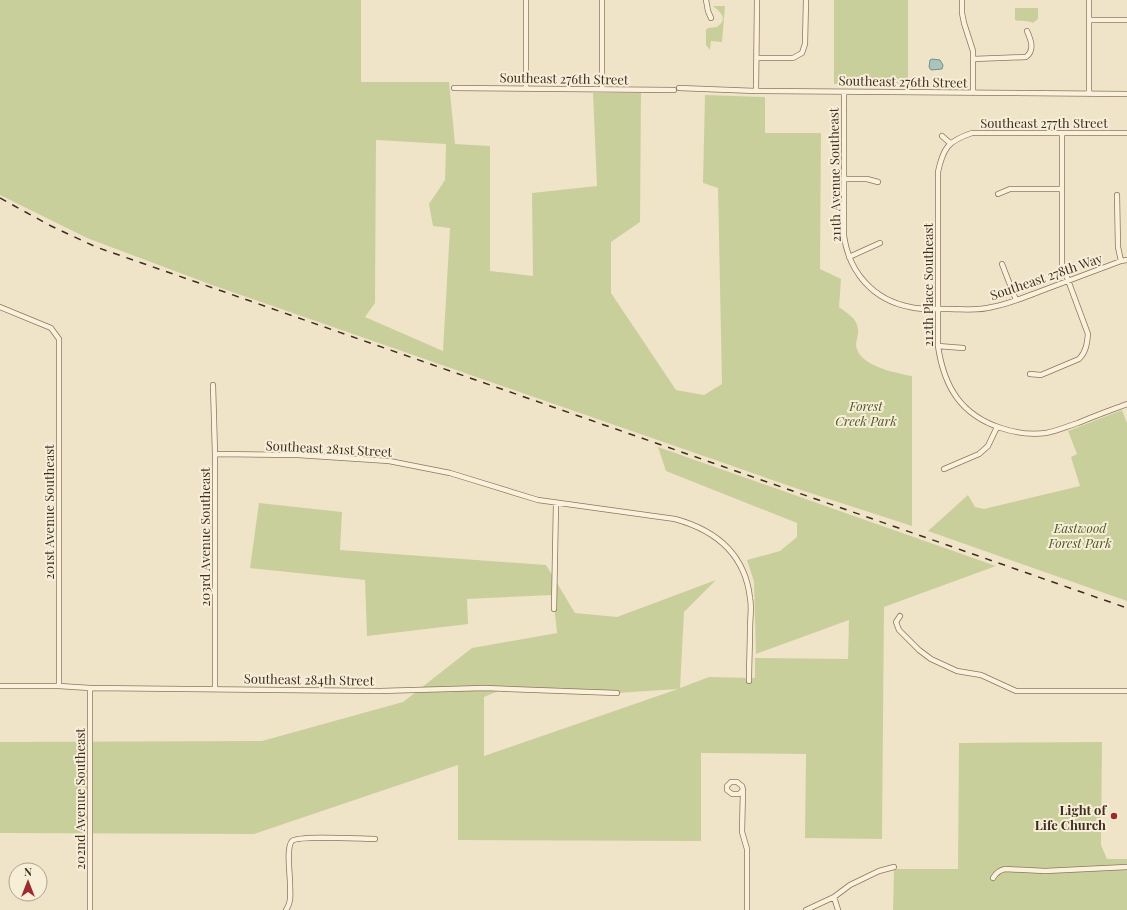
<svg xmlns="http://www.w3.org/2000/svg" width="1127" height="910" viewBox="0 0 1127 910" font-family="'Playfair Display',serif">
  <rect width="100%" height="100%" fill="#f0e4c8"/>
  <path fill="#c9cf9b" fill-rule="evenodd" d="M0,0H361V82H449L455,144L490,146V271L533,276L532,193L597,186L593,93H641L640,222L611,242V293L676,390L704,395L722,384L718,188L703,183L705,95L765,97V133H821L820,269L841,279L839,307C847,313 857,318 858,329C859,334 856,340 856,345C858,366 896,373 912,376V526L801,490L212,285L87,238L0,195ZM376,140L446,144L445,180L429,204L433,226L450,228L443,351L365,317L375,303Z
    M834,0H908V84H834Z
    M713,6H725L722,42L711,41L710,50L706,45V30L708,28L717,27C729,18 720,12 713,6Z
    M1015,8H1038V19L1033,23C1027,20 1021,22 1015,20Z
    M1122,410L1127,423V601L928,531L968,495L975,507L984,509L1080,486L1071,457L1077,454L1068,431Z
    M658,447L996,566L884,607L882,839L805,838L806,754L701,753V841L458,840V765L254,834L0,833V742L262,741L403,702L472,648L557,633L553,595L467,599L468,624L367,636L365,580L250,568L259,503L342,512L340,550L546,565L575,613L617,617L716,580L684,612L680,688L709,677L755,678V658L848,659L849,620L756,654L754,582L747,560L780,551L797,537V523L666,471ZM503,689L617,693L678,689L484,756V697Z
    M1102,742L1101,845L1107,859H1127V910H893L894,869H958L959,743Z"/>
  <path fill="#a9c4bc" stroke="#6f938a" d="M932,59L940,60L943,65L942,69L931,70L929,67L930,60Z"/>
  <g fill="none" stroke-linecap="round" stroke-linejoin="round">
    <defs>
      <path id="minor" d="M526,0V88
        M706,0L708,11L711,18
        M962,0V13L964,23L973,51V93
        M1089,20H1127
        M757,58H793L802,53L805,44L806,0
        M973,59L1026,57C1035,50 1031,40 1027,31
        M454,88L674,90
        M679,88L756,91L1127,94
        M602,89V0
        M756,91L757,0
        M844,92V236C849,272 873,300 910,307C922,310 936,309 949,309C963,309 978,311 992,307C1009,304 1025,297 1041,291C1068,281 1094,271 1121,261L1127,260
        M1089,94V0
        M1127,133H972C948,141 943,148 938,172V346C944,387 961,415 1001,428C1016,433 1031,435 1046,433C1057,431 1068,426 1078,423C1094,416 1111,410 1127,404
        M942,136L950,143
        M844,179H867L878,182
        M998,194L1010,189H1061
        M1117,195L1118,247L1121,261
        M849,257L880,243
        M1002,264L1016,300
        M0,307L51,328L59,339V686
        M938,346L963,348
        M1030,374L1041,375L1079,359C1086,352 1087,344 1088,334L1062,264V134
        M213,385L215,454V689
        M215,454L298,455L389,461L450,473L538,500L675,519C715,530 745,554 750,598C752,608 750,618 750,628C750,646 749,663 749,681
        M944,469L979,454L988,446L997,427
        M554,609L556,503
        M900,616L896,622L899,630L919,650L931,659L957,671L981,675L1016,691H1127
        M0,686H59L90,688L380,691L484,688L617,693
        M743,790L739,794H732L727,790V786L731,782H737L742,786L743,790L742,832L747,849V910
        M993,878C996,873 999,870 1005,869L1045,871L1127,867
        M834,897L838,910
        M90,910V688
        M286,910C292,902 290,892 290,883C290,874 286,847 292,841C298,835 363,839 375,839
        M806,910L834,897L850,885L879,871L894,867"/>
    </defs>
    <use href="#minor" stroke="#8d765c" stroke-width="6"/>
    <use href="#minor" stroke="#faf1dc" stroke-width="4.5"/>
    <path stroke="#3d2e20" stroke-width="1.5" stroke-dasharray="7 7" stroke-linecap="butt" d="M0,198L51,226L96,247L1127,608"/>
  </g>
  <circle fill="#9e2a2b" stroke="#f7eed8" stroke-width="1.5" cx="1114" cy="816" r="4"/>
  <g text-anchor="middle" dominant-baseline="central" stroke-width="4" stroke-linejoin="round" paint-order="stroke">
    <g font-size="13" fill="#3d2e20" stroke="#f7eed8">
      <text transform="translate(564 78) rotate(1)">Southeast 276th Street</text>
      <text transform="translate(903 81) rotate(1)">Southeast 276th Street</text>
      <text x="1044" y="122">Southeast 277th Street</text>
      <text transform="translate(834 175) rotate(-91)">211th Avenue Southeast</text>
      <text transform="translate(1046 276) rotate(-19)">Southeast 278th Way</text>
      <text transform="translate(927 285) rotate(-90)">212th Place Southeast</text>
      <text transform="translate(329 448) rotate(3)">Southeast 281st Street</text>
      <text transform="translate(48 512) rotate(-90)">201st Avenue Southeast</text>
      <text transform="translate(204 537) rotate(-90)">203rd Avenue Southeast</text>
      <text transform="translate(309 679) rotate(1)">Southeast 284th Street</text>
      <text transform="translate(79 799) rotate(-90)">202nd Avenue Southeast</text>
    </g>
    <g font-size="13" font-style="italic" fill="#4d5a26" stroke="#f7eed8">
      <text x="866" y="405">Forest<tspan x="866" dy="15">Creek Park</tspan></text>
      <text x="1080" y="527">Eastwood<tspan x="1080" dy="15">Forest Park</tspan></text>
    </g>
    <g font-size="13" font-weight="bold" fill="#3d2e20" stroke="#f7eed8" text-anchor="end">
      <text x="1106" y="809">Light of<tspan x="1106" dy="15">Life Church</tspan></text>
    </g>
  </g>
  <g transform="translate(28 882)"><circle r="19" fill="#f7eed8" stroke="#ada18e"/>
  <path d="M0-3L7 15L0 10L-7 15Z" fill="#9e2a2b"/>
  <text y="-6" font-size="11" font-weight="bold" text-anchor="middle" fill="#3d2e20">N</text>
  </g>
</svg>
